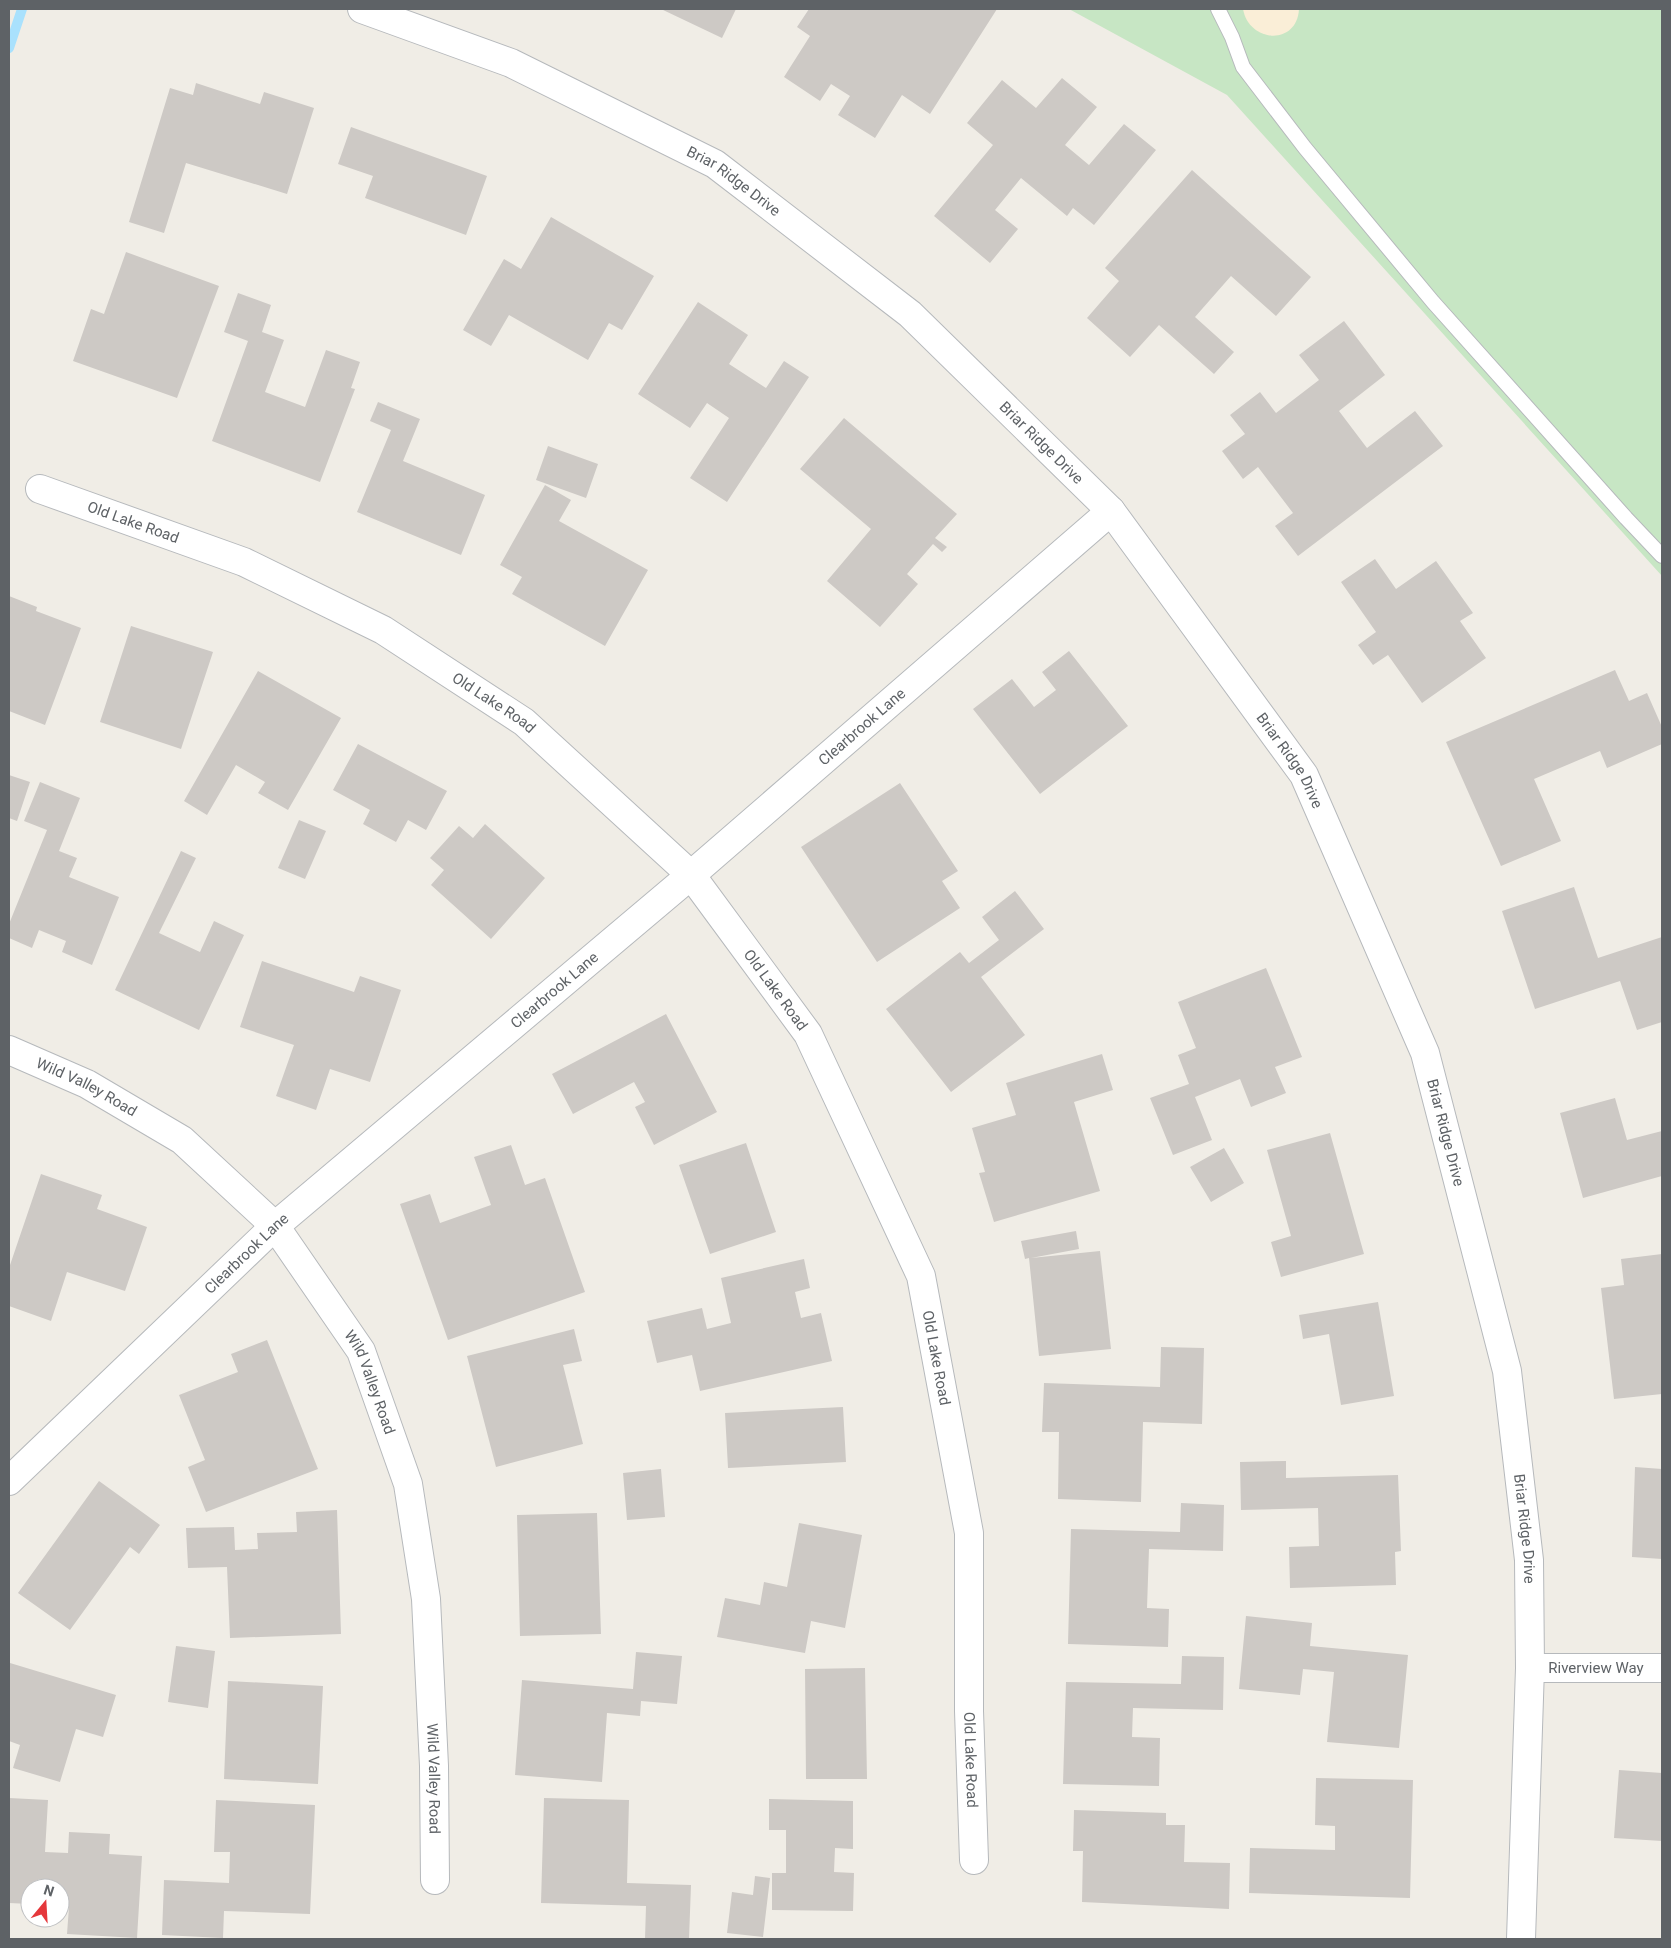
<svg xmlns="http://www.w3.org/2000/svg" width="1671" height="1948" viewBox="0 0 1671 1948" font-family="Roboto,sans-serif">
  <rect width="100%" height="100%" fill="#f0ede6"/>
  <path fill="#c7e6c4" d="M1069,9H1662V576L1227,95Z"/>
  <path fill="#faeed7" d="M1243,9H1299C1297,46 1249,43 1243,9Z"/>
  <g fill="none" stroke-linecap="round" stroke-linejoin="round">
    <path stroke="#a9e1fd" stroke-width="10" d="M9,48L22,9"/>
  </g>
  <path fill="#cdc9c5" d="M661,9H736L722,38Z
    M809,9H997L930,114L902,95L875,138L838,115L850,96L831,84L820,101L784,77L810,36L797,27Z
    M1062,78L1097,107L1065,145L1089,165L1124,124L1156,150L1094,225L1073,208L1067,216L1021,178L995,210L1018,229L990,263L934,216L993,145L967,123L1002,80L1036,108Z
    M196,83L260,104L264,92L314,108L287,194L186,163L164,233L129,222L170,88L193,95Z
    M351,127L487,176L466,235L365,198L373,176L338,164Z
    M1192,170L1311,277L1276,316L1231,276L1195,317L1234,352L1214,374L1159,325L1130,357L1087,318L1119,281L1105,268Z
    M551,217L654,276L622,330L609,323L588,360L509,315L491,346L463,330L504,259L521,269Z
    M126,252L219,286L177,398L73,361L91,309L104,314Z
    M238,293L271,305L262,332L284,340L265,392L305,407L326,350L360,362L351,388L355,389L320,482L212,441L248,341L224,332Z
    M698,302L748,335L729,364L766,388L784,361L809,377L727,502L690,478L729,418L707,403L690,428L638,394Z
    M1344,321L1385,375L1339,411L1367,448L1415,411L1443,446L1298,556L1275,526L1293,513L1258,467L1243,479L1222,451L1245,434L1230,415L1260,392L1276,413L1319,380L1299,355Z
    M378,402L420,419L403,461L485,495L461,555L357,512L391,430L370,421Z
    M844,418L957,514L935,538L947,547L942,552L933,544L907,574L918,584L880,627L827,581L871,529L800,469Z
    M548,446L598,464L586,498L536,480Z
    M545,485L571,500L559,521L648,570L605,646L512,594L522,577L500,565Z
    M1375,559L1396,589L1436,561L1473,613L1460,621L1486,658L1422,703L1388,655L1373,665L1358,645L1376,632L1341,582Z
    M9,596L37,607L36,611L81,628L45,725L9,711Z
    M131,626L213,652L181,749L100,722Z
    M1069,651L1128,726L1040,794L973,709L1012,679L1034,707L1056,690L1042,672Z
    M1615,670L1629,701L1647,693L1662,727V744L1607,768L1600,751L1534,779L1561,841L1501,866L1446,742Z
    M258,671L341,718L288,810L258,793L265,782L236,765L207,815L184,801Z
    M358,744L447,791L426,830L408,820L396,842L363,824L370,810L333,790Z
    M9,775L30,782L17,821L9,818Z
    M40,782L80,798L59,851L77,858L69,877L119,897L92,965L62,952L66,941L39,930L32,948L9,938V924L47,830L24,821Z
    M900,783L958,871L942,881L960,908L877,962L801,847Z
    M299,820L326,831L305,879L278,868Z
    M485,824L545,878L491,939L431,885L444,870L430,858L459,826L473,838Z
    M181,851L196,858L159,933L200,952L214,921L244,935L199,1030L115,990Z
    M1574,887L1598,958L1662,937V1022L1637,1030L1620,981L1535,1009L1502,911Z
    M1015,891L1044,929L981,977L1025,1035L951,1092L886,1009L960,952L969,963L999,940L982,917Z
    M262,961L354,992L360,976L401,990L370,1082L330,1069L316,1110L276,1096L294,1045L240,1027Z
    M1266,968L1302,1057L1275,1067L1286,1093L1251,1107L1240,1079L1195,1097L1212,1140L1173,1155L1150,1098L1189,1084L1178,1055L1196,1048L1178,1002Z
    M666,1014L717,1112L654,1145L635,1107L645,1102L634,1082L573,1114L552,1074Z
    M1102,1054L1113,1090L1074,1102L1100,1191L994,1222L979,1173L985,1172L972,1128L1016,1115L1006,1083Z
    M1615,1098L1627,1140L1662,1131V1176L1583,1198L1560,1113Z
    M1330,1133L1364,1254L1281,1277L1271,1242L1291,1236L1267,1150Z
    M746,1143L776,1232L710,1254L679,1165Z
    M511,1145L525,1185L545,1178L585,1292L448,1340L400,1204L430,1194L440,1223L491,1205L474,1157Z
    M1224,1148L1244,1183L1211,1202L1190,1167Z
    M41,1174L102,1195L97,1209L147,1227L125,1291L67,1272L51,1321L9,1306V1268Z
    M1076,1231L1079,1249L1031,1258L1100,1251L1111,1349L1039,1356L1029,1258L1025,1259L1021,1241Z
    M1662,1254V1394L1614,1399L1601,1288L1624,1285L1621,1259Z
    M804,1259L810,1288L795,1292L801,1318L821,1313L832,1361L700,1391L692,1355L657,1363L647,1321L702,1308L707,1329L731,1323L721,1278Z
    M1378,1302L1394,1396L1341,1405L1329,1334L1303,1339L1299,1315Z
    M574,1329L582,1361L563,1365L583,1444L496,1467L467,1356Z
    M267,1340L318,1469L206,1512L188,1467L205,1460L179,1395L238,1372L231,1354Z
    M1161,1347L1204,1348L1202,1424L1143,1422L1141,1502L1058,1499L1059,1432H1042L1044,1383L1160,1387Z
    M843,1407L846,1462L728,1468L725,1413Z
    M1286,1461V1478L1398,1475L1401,1551L1395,1552L1396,1585L1290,1588L1289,1547L1319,1546L1318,1508L1241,1510L1240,1462Z
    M1635,1467L1662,1469V1559L1632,1557Z
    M661,1469L665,1517L627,1520L623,1473Z
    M99,1481L160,1525L139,1554L130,1547L70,1630L18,1593Z
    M1181,1503L1224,1505L1223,1551L1149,1549L1147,1608L1169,1609L1168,1647L1068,1644L1071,1529L1180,1532Z
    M337,1510L341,1634L230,1638L227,1567L188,1568L186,1528L234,1527L235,1550L258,1549L257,1533L297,1532L296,1512Z
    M597,1513L601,1634L520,1636L517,1515Z
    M799,1523L862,1535L845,1628L811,1621L805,1653L717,1637L725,1598L760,1605L764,1582L787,1587Z
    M1246,1616L1312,1623L1310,1646L1408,1655L1399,1748L1327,1742L1334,1672L1303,1669L1300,1695L1239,1689Z
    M176,1646L215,1651L208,1708L168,1702Z
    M636,1652L682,1656L677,1704L641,1701L640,1716L607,1713L602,1782L515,1775L522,1680L633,1689Z
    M1182,1656L1224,1657L1223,1710L1133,1708L1132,1737L1160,1738L1159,1786L1063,1784L1066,1682L1181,1684Z
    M10,1663L116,1695L103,1737L76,1729L60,1782L13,1768L20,1745L9,1741Z
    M865,1668L867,1779H806L805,1669Z
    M228,1681L323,1686L318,1784L224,1779Z
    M1619,1770L1662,1773V1841L1614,1838Z
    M1316,1778L1413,1780L1410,1898L1249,1893L1250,1848L1335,1850V1826L1315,1825Z
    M9,1798L48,1800L45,1852L68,1853L69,1832L110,1834L109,1854L142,1856L137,1938L67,1934L69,1907L60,1906V1888H30V1904L9,1903Z
    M544,1798L629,1800L627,1883L691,1885L689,1939H645L646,1906L541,1903Z
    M769,1799L853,1801V1849L835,1848L834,1872L854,1873L853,1911L772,1910V1873H786V1830H769Z
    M216,1800L315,1805L310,1914L224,1911L223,1938L162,1935L164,1880L229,1883L230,1852H214Z
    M1074,1810L1166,1813V1825H1185L1184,1862L1230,1863L1229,1909L1082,1902L1083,1851H1073Z
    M755,1876L770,1878L763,1937L727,1933L732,1892L753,1895Z"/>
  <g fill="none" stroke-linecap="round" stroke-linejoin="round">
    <defs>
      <path id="lane" d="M1218,9L1232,37L1243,67L1305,148L1433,302L1626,518L1662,556"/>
      <g id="street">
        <path id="s1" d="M362,9L511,63L715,164L910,314L1111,511L1304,775L1425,1053L1507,1371L1529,1560L1530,1668L1521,1939"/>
        <path id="s2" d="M40,489L244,562L383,630L524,722L691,875L808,1034L921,1276L969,1533V1711L974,1860"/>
        <path id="s3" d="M9,1050L87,1084L182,1140L275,1226L361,1351L408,1484L426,1599L434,1766L435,1880"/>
        <path id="s4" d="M9,1481L275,1226L691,875L1111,511"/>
        <path id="s5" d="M1530,1668H1662"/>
      </g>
    </defs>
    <use href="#lane" stroke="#b6b9bc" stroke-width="16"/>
    <use href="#street" stroke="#b6b9bc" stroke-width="30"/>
    <use href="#lane" stroke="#fff" stroke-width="14"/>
    <use href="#street" stroke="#fff" stroke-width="28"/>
  </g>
  <g text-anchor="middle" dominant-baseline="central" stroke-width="4" stroke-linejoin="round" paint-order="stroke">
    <g font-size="15" fill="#5e6266" stroke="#fff">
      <text stroke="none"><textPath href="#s1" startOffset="411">Briar Ridge Drive</textPath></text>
      <text stroke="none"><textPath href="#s1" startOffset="816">Briar Ridge Drive</textPath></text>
      <text stroke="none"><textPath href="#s2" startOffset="99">Old Lake Road</textPath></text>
      <text stroke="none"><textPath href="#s2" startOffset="504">Old Lake Road</textPath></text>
      <text stroke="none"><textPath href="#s4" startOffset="1139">Clearbrook Lane</textPath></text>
      <text stroke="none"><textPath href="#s1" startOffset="1221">Briar Ridge Drive</textPath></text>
      <text stroke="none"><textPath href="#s4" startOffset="734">Clearbrook Lane</textPath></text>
      <text stroke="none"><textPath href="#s2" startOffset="909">Old Lake Road</textPath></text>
      <text stroke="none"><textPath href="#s3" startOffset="86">Wild Valley Road</textPath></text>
      <text stroke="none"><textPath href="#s1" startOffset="1626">Briar Ridge Drive</textPath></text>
      <text stroke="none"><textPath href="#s4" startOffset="329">Clearbrook Lane</textPath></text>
      <text stroke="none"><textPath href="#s2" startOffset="1314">Old Lake Road</textPath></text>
      <text stroke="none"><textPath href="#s3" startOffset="506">Wild Valley Road</textPath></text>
      <text stroke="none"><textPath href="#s1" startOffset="2031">Briar Ridge Drive</textPath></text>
      <text stroke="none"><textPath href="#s5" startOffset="66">Riverview Way</textPath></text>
      <text stroke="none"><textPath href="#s2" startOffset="1719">Old Lake Road</textPath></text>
      <text stroke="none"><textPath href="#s3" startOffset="911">Wild Valley Road</textPath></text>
    </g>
  </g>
  <rect width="1671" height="1948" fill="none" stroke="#5e6266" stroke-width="20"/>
  <g transform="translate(45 1903) rotate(18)"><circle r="24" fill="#ffffff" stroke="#bfc0c2"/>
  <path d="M0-4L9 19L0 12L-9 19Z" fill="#e5373b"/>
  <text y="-8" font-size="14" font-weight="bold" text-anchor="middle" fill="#5e6266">N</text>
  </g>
</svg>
